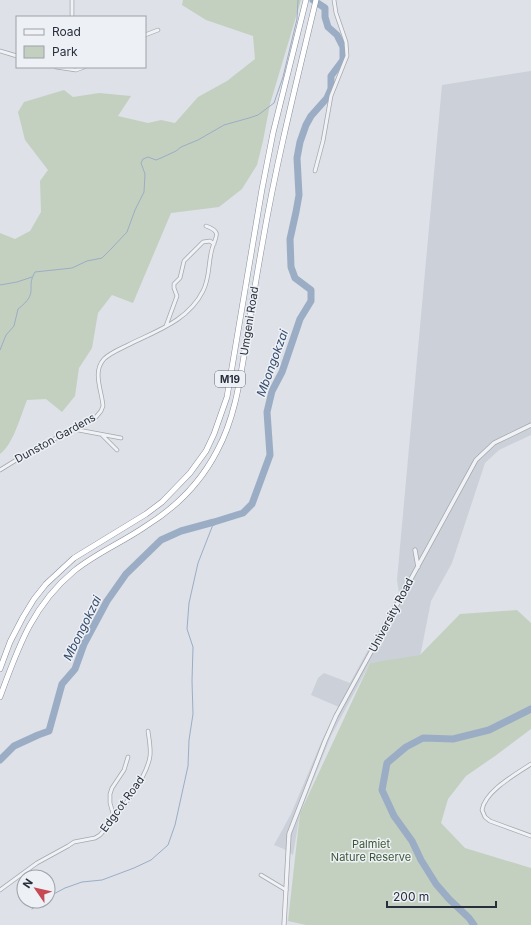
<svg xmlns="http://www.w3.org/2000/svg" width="531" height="925" viewBox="0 0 531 925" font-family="Inter,sans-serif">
  <rect width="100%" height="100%" fill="#dee1e7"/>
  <path fill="#ccd0d8" d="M531,71V435L499,450L485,463L452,563L431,601L420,657L370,663L331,736L300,813L293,855L284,849L274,845L291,814L323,738L339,707L311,695L318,678L324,673L350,683L399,593L397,580L442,85Z"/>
  <path fill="#c3d0c0" d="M183,0H301L270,104L263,141L257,165L242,189L219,207L171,213L133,303L112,295L98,313L92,348L79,368L75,396L62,412L46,399L27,400C21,415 13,445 0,454V233L15,239L30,231L41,212L40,181L48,170L25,140L18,112L24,102L64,90L73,97L99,93L131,96L118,116L148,123L161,120L175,123L198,97L227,81L255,59L253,36L206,20L182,5Z
    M517,610L531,623V729L495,756L466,776L448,799L441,823L465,848L531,868V925H306L288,921L300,813L370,663L420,655L460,614Z"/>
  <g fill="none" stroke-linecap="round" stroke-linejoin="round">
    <path stroke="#9badc5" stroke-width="1" d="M0,285L17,282L32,277
      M0,350L6,335L14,326L18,309C40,292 25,289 35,272L72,268L87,261L102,258L110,250L127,232L135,210L144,192L145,174L141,163L143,159L148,157L156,160L161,158L176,151L181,147L198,140L224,125L249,118L258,115L274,103L283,77L297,19L298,0
      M48,897L65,888L82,882L102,880L134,868L151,860L168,845L175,825L188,766L189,740L193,714L192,681L193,647L187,629L189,603L198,563L214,522
      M32,909L43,901"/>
    <path stroke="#9badc5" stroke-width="7" d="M0,760L14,746L38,735L49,731L62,684L75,669L84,644L107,601L126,574L161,540L181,531L214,522L243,513L252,504L270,455L267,412L272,391L282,372L300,319L311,301V290L295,278L291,267L290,239L296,212L299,195L297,158L300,142L306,125L311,116L327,98L331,89V76L343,60V47L337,35L328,27L325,17V8L313,0
      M474,925L469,918L449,899L436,884L421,860L412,841L394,816L382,790L387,763L406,747L423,738L453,739L489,730L531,709"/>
    <defs>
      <path id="minor" d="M72,17V0
        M145,35L158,30
        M0,51L17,56
        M56,67L76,70L84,67
        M315,171L323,141L331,96L347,56L346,42L336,13L334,0
        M166,326L177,296L174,288V284L180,278L184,261L203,242L210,241L214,244
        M73,429L121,438
        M102,435L117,450
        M0,470L26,454L96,417L101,411L103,406C102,391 92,372 104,359C110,353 120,349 128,345C156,331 188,321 203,291C210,278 208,263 212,249C215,237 223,232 206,226
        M531,764C516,774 485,791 482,810L485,817L490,821L531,836
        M114,817L110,803V794L112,788L124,770L128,757
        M261,875L286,890
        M0,890L37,863L68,846L74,842L95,838L100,835C116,817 147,779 150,756C151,748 149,739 148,731"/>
      <path id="tertiary" d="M415,550L418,567
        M284,925L289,834L325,741L336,716L476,460L494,443L531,425"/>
      <path id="motorway" d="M0,669L10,642L23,617L34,599L46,584L74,558L146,514L162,502L190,473L206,451L214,434L227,397L262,189L273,133L306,0
        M0,697C18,648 32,606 74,571C96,553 123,542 146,526C175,508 201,482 217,451C235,418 240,380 246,343C251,308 257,274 263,240C277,159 297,80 316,0"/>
    </defs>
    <use href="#minor" stroke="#a4a8b0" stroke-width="4.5"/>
    <use href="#tertiary" stroke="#a4a8b0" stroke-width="5"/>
    <use href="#motorway" stroke="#868e9c" stroke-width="6"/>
    <use href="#minor" stroke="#f0f2f5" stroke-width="3"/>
    <use href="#tertiary" stroke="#f0f2f5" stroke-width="3.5"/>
    <use href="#motorway" stroke="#fff" stroke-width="5"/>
  </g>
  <g text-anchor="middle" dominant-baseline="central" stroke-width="3" stroke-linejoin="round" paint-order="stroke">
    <rect fill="#edf0f4" stroke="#636873" stroke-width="1" x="215" y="371" width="30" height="16" rx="3"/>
    <g font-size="10" font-weight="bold" fill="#282e3c">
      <text x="230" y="379">M19</text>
    </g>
    <g font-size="11" fill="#282e3c" stroke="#edf0f4">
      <text transform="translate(249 321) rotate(-81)">Umgeni Road</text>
      <text transform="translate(55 438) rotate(-29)">Dunston Gardens</text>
      <text transform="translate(391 615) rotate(-62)">University Road</text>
      <text transform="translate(122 804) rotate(-54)">Edgcot Road</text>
    </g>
    <g font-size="11" fill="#3b5736" stroke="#edf0f4">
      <text x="371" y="844">Palmiet<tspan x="371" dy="13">Nature Reserve</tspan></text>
    </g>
    <g font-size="12" font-style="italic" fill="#354b6d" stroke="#edf0f4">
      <text transform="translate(272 363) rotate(-70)">Mbongokzai</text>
      <text transform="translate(82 628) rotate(-64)">Mbongokzai</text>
    </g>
  </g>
  <rect x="16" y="16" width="130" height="52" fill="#edf0f4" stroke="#9ea2aa"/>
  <rect x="24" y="29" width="20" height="6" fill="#f0f2f5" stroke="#9ea2aa"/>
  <text x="52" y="36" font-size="12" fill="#282e3c">Road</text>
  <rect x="24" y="46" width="20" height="12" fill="#c3d0c0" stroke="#9ea2aa"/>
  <text x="52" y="56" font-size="12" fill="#282e3c">Park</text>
  <g transform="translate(36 889) rotate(304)"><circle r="19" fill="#edf0f4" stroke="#9ea2aa"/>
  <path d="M0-3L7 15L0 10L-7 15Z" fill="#c54a55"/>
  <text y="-6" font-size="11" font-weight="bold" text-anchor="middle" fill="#282e3c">N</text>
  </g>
  <path d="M387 901v6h109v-6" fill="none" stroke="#282e3c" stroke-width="2"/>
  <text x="393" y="901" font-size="12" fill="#282e3c" stroke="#edf0f4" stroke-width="3" paint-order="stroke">200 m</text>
</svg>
